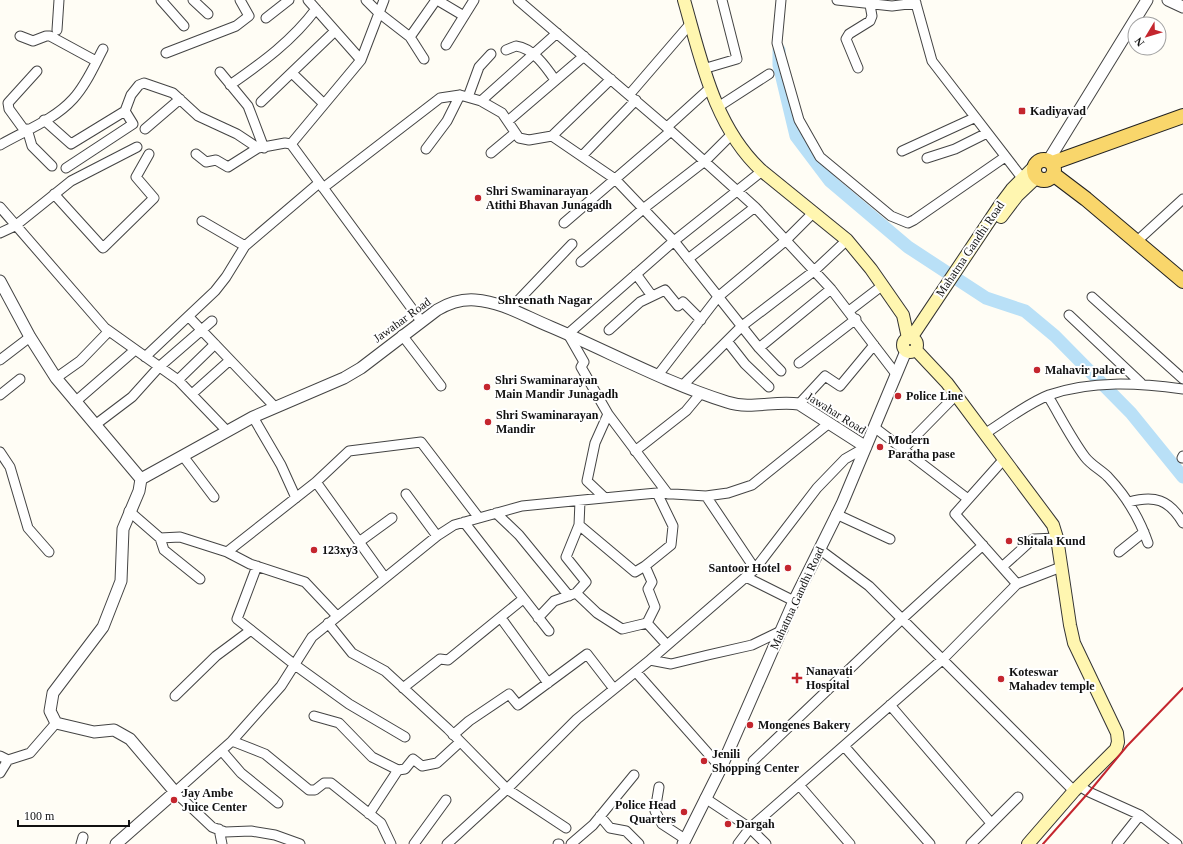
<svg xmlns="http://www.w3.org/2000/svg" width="1183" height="844" viewBox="0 0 1183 844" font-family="'Times New Roman',serif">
  <rect width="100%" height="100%" fill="#fffdf5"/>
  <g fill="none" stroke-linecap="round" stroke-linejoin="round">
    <path stroke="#b9e0f7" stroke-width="13" d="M779,50V65L796,136L830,181L908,247L986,298L1025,311L1055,336L1131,413L1183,477"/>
    <defs>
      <path id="minor" d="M161,0L184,26
        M193,0L208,14
        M308,0L361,60
        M366,0L379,13L410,37L424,59
        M437,0L464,16
        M518,0L671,131L755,207L831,289L896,374
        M781,0L777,43L799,120L820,157L891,216L908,223L914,220L1005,157
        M837,0L892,6L916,3
        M915,0L932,61L1026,183
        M266,18L289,0
        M57,30L59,0
        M20,36L33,41L46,36H50L96,61
        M410,37L436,0
        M446,45L474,0
        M506,50L516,46C533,48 546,67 555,80
        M166,53L236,26L249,16L240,0
        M858,68L846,39L849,34L870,21L872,16L870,5
        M703,69L737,59L722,0
        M220,72L248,106L264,148
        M292,73L324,104
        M230,85C263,62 292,41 316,9
        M629,95L691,23
        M468,97L479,67L491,54
        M481,101L557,33
        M261,102L335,31
        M718,107L769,74
        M44,120L71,144L125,111L131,95L139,85L144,83L173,93L198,116L237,134L258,148L285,143L291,144L421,321
        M508,121L584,56
        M667,127L710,88
        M27,129L32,146L52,166
        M145,129L180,99
        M25,131L9,109L8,103L37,71
        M552,136L611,79
        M291,144L361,60L384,0
        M0,145C24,131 54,120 73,99C86,85 94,66 103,49
        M426,149L447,121L460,95
        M902,151L974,118
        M491,153L515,133
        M196,154L206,162L216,160L228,167L258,148
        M582,156L636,100
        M927,158L955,149L987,133
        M66,168L133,124L125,111
        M323,188L440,98L460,95L481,101L502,113L519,138L529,140L552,136L615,179L674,241L759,348L781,371
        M54,194L103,248L154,198L136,177L149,154
        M0,207L105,328L178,380L227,431
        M202,221L245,246
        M564,223L671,131
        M0,233L15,226L71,181L137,147
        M1136,242L1183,199
        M688,259L755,207
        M581,262L643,209L705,161L732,134
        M636,274L652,296
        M1092,297L1183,379
        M511,308L572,244
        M849,311L883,285
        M1069,315L1141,383
        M189,317L275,407
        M609,330L640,302L665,290L678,306L683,302L701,320
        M402,335L441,386
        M727,341L745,364L769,387
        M759,348L831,289
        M145,357L215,291L226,277L245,246L319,183
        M0,360L30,337
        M799,363L856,319
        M658,375L718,297L785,241L813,213
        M56,378L80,361L109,331
        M178,380L215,344
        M682,386L742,326L814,271L847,240
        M192,394L230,360
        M0,395L20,379
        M1048,396C1060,416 1071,438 1085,457C1091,465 1101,470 1108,477C1127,497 1139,517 1148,543
        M75,402L135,350
        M799,404L825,376L840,386L874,345
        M253,417L281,465L296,498
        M95,425L132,397L159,367L212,321
        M874,427L968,499
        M986,433C1005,421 1028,403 1049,395C1092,380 1139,383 1183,389
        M903,449L956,395
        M635,451L686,411L701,393
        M0,452L10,467L28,528L49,552
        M183,456L214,497
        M1182,458L1183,456
        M1004,459L955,514L1017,584
        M316,482L385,578
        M657,493L673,526L671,545L645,566L652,582L648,589L655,607L647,623L667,645
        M406,494L437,536
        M668,494L608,414L581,367L584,362L568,334L674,241L762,171
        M706,496L755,569
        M605,498L587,481L595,443L608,414
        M580,501L579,525L635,572L645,566
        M1129,502C1154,495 1169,499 1183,523
        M129,511L160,538L180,537L227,552L250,564L305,582L337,616
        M496,513L519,535L569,596
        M836,514L890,539
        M464,522L549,631
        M160,538L164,550L200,579
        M359,542L392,518
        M819,549L869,586L1074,791
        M227,552L316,482L349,451L421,442L479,518
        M1119,552L1144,532
        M257,566L237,619L295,665L349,704L405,737
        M1002,567L1033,539L1057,538
        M746,577L794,601
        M576,593L586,582L566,557L579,525
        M501,618L548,683
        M538,618L554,601L576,593L597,613L622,629L647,623
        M328,623L352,653L385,671L448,729L507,789L566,828
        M650,660L671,664L708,655L752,645L783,630
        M636,672L721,768
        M403,688L440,659L448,660L523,599
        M175,696L216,656L251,630
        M890,705L991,823
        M314,716L339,723L372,757L398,770
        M453,735L469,721L509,694L518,705L587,654L614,689
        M232,741L265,754L309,790H315L324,783H331L381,823L391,844
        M844,746L930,844
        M222,751L241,773L278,803
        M0,756L8,760L30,753L56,723
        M753,761L902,619L983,545
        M0,773L8,760
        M799,785L850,844
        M1079,786L1089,792L1140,815L1177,844
        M659,787L655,811L662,824L685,839
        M705,798L750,828L766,844
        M369,814L398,770L405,769L413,759L422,766L437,763L460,742
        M600,816L610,828L626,831L639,844
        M219,829L222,844
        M81,844L83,837
        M300,844L275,835L251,831L225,832L212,827L175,792L232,741L281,686L312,637L437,536L454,525L522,506L624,496L657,493L706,496L728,493L752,485L828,424
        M414,844L446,800
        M447,844L507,789L577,719L650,660L755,569L817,488L845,459L866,447
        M558,844H559
        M571,844L593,825L634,775
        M738,844L750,828L943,659L1017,584L1061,567
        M971,844L1018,797
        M1117,844L1140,815"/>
      <path id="tertiary" d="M1168,0L1183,7
        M1048,161L1147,0
        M0,281L30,337L56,378L141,479L139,491L123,529L121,581L103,627L53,693L50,711L56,723L94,732L114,730L130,739L175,792L116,844
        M141,479L253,417L344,378L361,368L437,310C449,303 461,299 475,300C503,302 526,317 551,327C610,352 666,383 727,402C751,410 775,400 799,404L866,447
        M683,844L721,768L794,601L842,504L906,351"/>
      <path id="secondary" d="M684,0C701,59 714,127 762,171L847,240L871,269L903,315L908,338
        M1001,217L1017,196L1037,177
        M903 345a7 7 0 1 1 14 0a7 7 0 1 1-14 0Z
        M911,338L1000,205L1012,189L1035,166
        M916,350L947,383L1053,525L1057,538L1070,625L1074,643L1117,733L1118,742L1116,749L1074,791L1028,844"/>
      <path id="primary" d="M1034 170a10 10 0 1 1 20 0a10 10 0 1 1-20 0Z
        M1052,163L1183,116
        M1053,174L1086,199L1183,281"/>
    </defs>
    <use href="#minor" stroke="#444" stroke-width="11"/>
    <use href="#tertiary" stroke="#444" stroke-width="13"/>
    <use href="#secondary" stroke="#333" stroke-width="14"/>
    <use href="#primary" stroke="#222" stroke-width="16"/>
    <use href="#minor" stroke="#fff" stroke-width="9"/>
    <use href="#tertiary" stroke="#fff" stroke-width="11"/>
    <use href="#secondary" stroke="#fff6b0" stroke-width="12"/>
    <use href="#primary" stroke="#f9d66b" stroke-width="14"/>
    <path stroke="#c4262e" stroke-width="2" d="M1043,844L1089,792L1127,746L1183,688"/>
  </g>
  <g fill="#c4262e" stroke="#fff" stroke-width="1.5">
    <rect x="1018" y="107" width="8" height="8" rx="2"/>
    <circle cx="478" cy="198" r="4"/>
    <circle cx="1037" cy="370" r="4"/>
    <circle cx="487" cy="387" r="4"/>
    <circle cx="898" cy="396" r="4"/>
    <circle cx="488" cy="422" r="4"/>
    <circle cx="880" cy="447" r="4"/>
    <circle cx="1009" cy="541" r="4"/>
    <circle cx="314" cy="550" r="4"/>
    <circle cx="788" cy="568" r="4"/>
    <path d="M795 672h4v4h4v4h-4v4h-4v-4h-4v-4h4z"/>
    <circle cx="1001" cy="679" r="4"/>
    <circle cx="750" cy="725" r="4"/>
    <circle cx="704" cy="761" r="4"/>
    <circle cx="174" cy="800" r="4"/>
    <circle cx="684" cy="812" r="4"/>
    <circle cx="728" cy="824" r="4"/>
  </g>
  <g text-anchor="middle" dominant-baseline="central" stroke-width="4" stroke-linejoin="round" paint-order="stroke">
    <g font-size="12" font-weight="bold" fill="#111" stroke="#fff" text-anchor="start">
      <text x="1030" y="111">Kadiyavad</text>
      <text x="486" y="191">Shri Swaminarayan<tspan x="486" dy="14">Atithi Bhavan Junagadh</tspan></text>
      <text x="1045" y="370">Mahavir palace</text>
      <text x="495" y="380">Shri Swaminarayan<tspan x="495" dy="14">Main Mandir Junagadh</tspan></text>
      <text x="906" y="396">Police Line</text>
      <text x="496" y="415">Shri Swaminarayan<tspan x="496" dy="14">Mandir</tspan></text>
      <text x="888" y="440">Modern<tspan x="888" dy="14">Paratha pase</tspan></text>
      <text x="1017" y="541">Shitala Kund</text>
      <text x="322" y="550">123xy3</text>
      <text x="780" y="568" text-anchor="end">Santoor Hotel</text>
      <text x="806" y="671">Nanavati<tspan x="806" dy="14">Hospital</tspan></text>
      <text x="1009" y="672">Koteswar<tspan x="1009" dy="14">Mahadev temple</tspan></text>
      <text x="758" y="725">Mongenes Bakery</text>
      <text x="712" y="754">Jenili<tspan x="712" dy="14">Shopping Center</tspan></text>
      <text x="182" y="793">Jay Ambe<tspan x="182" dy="14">Juice Center</tspan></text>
      <text x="676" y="805" text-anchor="end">Police Head<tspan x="676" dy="14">Quarters</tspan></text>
      <text x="736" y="824">Dargah</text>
    </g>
    <g font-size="12" fill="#111" stroke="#fff">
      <text transform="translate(970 249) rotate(-56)">Mahatma Gandhi Road</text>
      <text transform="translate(402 320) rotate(-36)">Jawahar Road</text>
      <text transform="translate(836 413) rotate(32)">Jawahar Road</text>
      <text transform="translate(797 598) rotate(-65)">Mahatma Gandhi Road</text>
    </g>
    <g font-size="13" font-weight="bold" fill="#111" stroke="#fff">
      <text x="545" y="299">Shreenath Nagar</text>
    </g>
  </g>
  <g transform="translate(1147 36) rotate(232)"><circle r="19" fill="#ffffff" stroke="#a0a0a0"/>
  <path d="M0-3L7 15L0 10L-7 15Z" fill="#c4262e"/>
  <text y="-6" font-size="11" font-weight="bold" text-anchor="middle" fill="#111111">N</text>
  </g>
  <path d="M18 820v6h111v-6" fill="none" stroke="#111111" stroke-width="2"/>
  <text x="24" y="820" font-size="12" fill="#111111" stroke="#ffffff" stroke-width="3" paint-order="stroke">100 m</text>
</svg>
